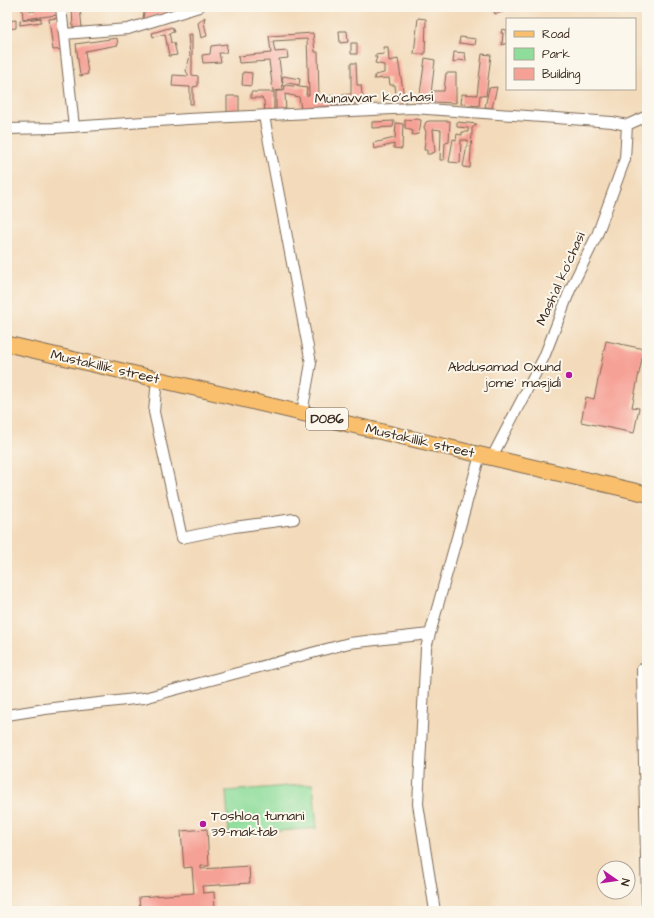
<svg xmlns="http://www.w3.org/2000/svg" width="654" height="918" viewBox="0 0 654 918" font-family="'Architects Daughter',sans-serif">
  <rect width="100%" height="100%" fill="#fbf7ec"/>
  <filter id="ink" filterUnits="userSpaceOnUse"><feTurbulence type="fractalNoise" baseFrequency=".025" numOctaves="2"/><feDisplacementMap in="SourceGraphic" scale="8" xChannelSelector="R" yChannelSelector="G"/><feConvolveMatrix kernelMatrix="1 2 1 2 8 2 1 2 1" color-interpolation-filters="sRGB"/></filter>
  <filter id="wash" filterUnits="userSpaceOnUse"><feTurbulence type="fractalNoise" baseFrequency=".012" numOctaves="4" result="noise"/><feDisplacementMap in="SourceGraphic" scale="16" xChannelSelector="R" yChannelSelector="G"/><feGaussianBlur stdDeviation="0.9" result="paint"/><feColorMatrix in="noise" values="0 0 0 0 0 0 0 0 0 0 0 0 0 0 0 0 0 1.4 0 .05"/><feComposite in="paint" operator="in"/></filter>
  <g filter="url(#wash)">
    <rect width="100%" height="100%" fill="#f3daba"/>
    <path fill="#8edd9b" stroke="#64845c" d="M313,784L317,828L229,835L226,791Z"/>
    <g id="blocks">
      <path fill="#f6a196" d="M22,7H30V11H35V8L57,7L58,15L23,19Z
        M72,7H80L82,29H73Z
        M145,7H149L148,11L160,7H168L169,12L145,19L143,18Z
        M493,7H505L506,11L495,14Z
        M205,17L204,22L207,36L201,38L198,23Z
        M41,18V22L20,25V21Z
        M60,18L64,49L53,50L49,19Z
        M418,18L426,19L425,54H414Z
        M16,20V28L7,29V21Z
        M172,27L174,32L169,33L170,37L171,43H174L177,55L169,56L165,34L153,37L152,33Z
        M502,29L507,30V43L502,45L503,33H501Z
        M339,31H347L348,42L340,43Z
        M313,33L315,52H318L319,99L322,97L351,94V63H356L357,85H361L363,103L301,109L299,97L285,94L286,112H276V91H284L285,85L307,88L306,95H309L307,39L273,41L275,52L287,51L288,58L279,59L283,90L273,91L269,61L239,63L238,56L271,53L269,36Z
        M192,34V75L198,76V86L193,87V104H190V87L172,86L173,75L189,76L186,71L190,56L188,35Z
        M460,37L476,39L475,45L459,43Z
        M117,38L118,45L85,51L88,74L80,76L76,44Z
        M351,43H357V54H351Z
        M227,44L226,53H219L221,62L203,63L202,55L210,54L211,46Z
        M383,47H388L389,61L398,59L405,102L397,104L395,85H390L389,78L374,79L375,75L384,73V65L375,63L377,57H374L375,55L384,54Z
        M454,52L465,53L466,61L459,60L453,63Z
        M482,54L491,55L486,96L480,95L479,106L461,104L462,94L477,95Z
        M425,58L435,60L430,102L419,101Z
        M243,72L252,73L251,86L242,85Z
        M446,73H456V103L432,102L433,91H444Z
        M283,76L300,79L299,85L282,82Z
        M497,87L492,108L485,107L489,88Z
        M251,92H274V113H265L264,101L262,98H251Z
        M227,96H239V112H227Z
        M417,119L421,120L420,129L418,134L414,135L412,134L413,131L405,128V120Z
        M394,121L393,127L372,128V122Z
        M429,121H450L449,142L445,143L444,160H440L441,130L433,129L435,152L430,154H427V150H424L426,132L424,127L426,122Z
        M457,122L477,124L472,128V132L470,168L463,167L468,140H461L460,163L449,162L453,139L456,140L457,134L462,135V132H468V128L457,127Z
        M396,123L403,124L402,149L394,148V144L374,149L373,143L395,138Z
        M606,341L644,349L632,407L639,408L634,433L581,422L586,397L594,399Z
        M207,829L209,866H201V869L249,866L250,883L202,886L203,893L214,892L215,909L140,911L139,897L194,893L192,867L184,868L181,831Z"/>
    </g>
  </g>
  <g filter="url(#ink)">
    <use href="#blocks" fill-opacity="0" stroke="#7b6855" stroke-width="1"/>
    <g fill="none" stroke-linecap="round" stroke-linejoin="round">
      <defs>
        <path id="minor" d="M61,7L74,127
          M64,34L128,29L199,7
          M264,116L311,363L302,413
          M7,129L55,128L188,119L413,108L612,122L627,125
          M157,379L154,412L182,538L234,527L294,519
          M492,457L544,357L570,290L597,235L625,159L627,125L647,116
          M647,669H642L647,903
          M7,715L45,709L144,698L349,643L429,634
          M435,911L418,804L426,648L480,455"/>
        <path id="primary" d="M7,344L647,494"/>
      </defs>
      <use href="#minor" stroke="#7b6855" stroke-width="12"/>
      <use href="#primary" stroke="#7b6855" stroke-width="17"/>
      <use href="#minor" stroke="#fff" stroke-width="10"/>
      <use href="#primary" stroke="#f9bf6c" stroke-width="15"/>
    </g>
  </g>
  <g fill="#b5179e" stroke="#fbf7ec" stroke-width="1.5">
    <circle cx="569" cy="375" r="4"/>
    <circle cx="203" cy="824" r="4"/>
  </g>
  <g text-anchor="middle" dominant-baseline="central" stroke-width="4" stroke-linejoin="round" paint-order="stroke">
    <rect fill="#fbf7ec" stroke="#75685c" stroke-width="1" x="306" y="408" width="42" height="22" rx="3"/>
    <g font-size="13" font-weight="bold" fill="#3b2a1e">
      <text x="327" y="419">D086</text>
    </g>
    <g font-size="14" fill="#3b2a1e" stroke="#fbf7ec">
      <text transform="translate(374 98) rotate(-1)">Munavvar ko'chasi</text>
      <text transform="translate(561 279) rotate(-66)">Mash'al ko'chasi</text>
      <text transform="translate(105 367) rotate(13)">Mustakillik street</text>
      <text transform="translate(420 441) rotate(13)">Mustakillik street</text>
    </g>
    <g font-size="14" fill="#3b2a1e" stroke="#fbf7ec" text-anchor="end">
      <text x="561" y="367">Abdusamad Oxund<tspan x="561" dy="16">jome' masjidi</tspan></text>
      <text x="211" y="816" text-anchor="start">Toshloq tumani<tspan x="211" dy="16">39-maktab</tspan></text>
    </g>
  </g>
  <rect width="654" height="918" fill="none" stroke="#fbf7ec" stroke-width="24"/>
  <rect x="506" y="18" width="130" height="72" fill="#fbf7ec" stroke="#aea59a"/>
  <rect x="514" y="31" width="20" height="6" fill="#f9bf6c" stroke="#aea59a"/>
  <text x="542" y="38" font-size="12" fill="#3b2a1e">Road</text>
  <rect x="514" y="48" width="20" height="12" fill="#8edd9b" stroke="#aea59a"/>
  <text x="542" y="58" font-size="12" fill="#3b2a1e">Park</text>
  <rect x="514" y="68" width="20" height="12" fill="#f6a196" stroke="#aea59a"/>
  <text x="542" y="78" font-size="12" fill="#3b2a1e">Building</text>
  <g transform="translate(616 880) rotate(103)"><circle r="19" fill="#fbf7ec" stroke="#aea59a"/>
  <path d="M0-3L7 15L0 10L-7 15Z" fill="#b5179e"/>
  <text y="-6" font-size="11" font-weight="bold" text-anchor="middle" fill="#3b2a1e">N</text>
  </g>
</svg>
